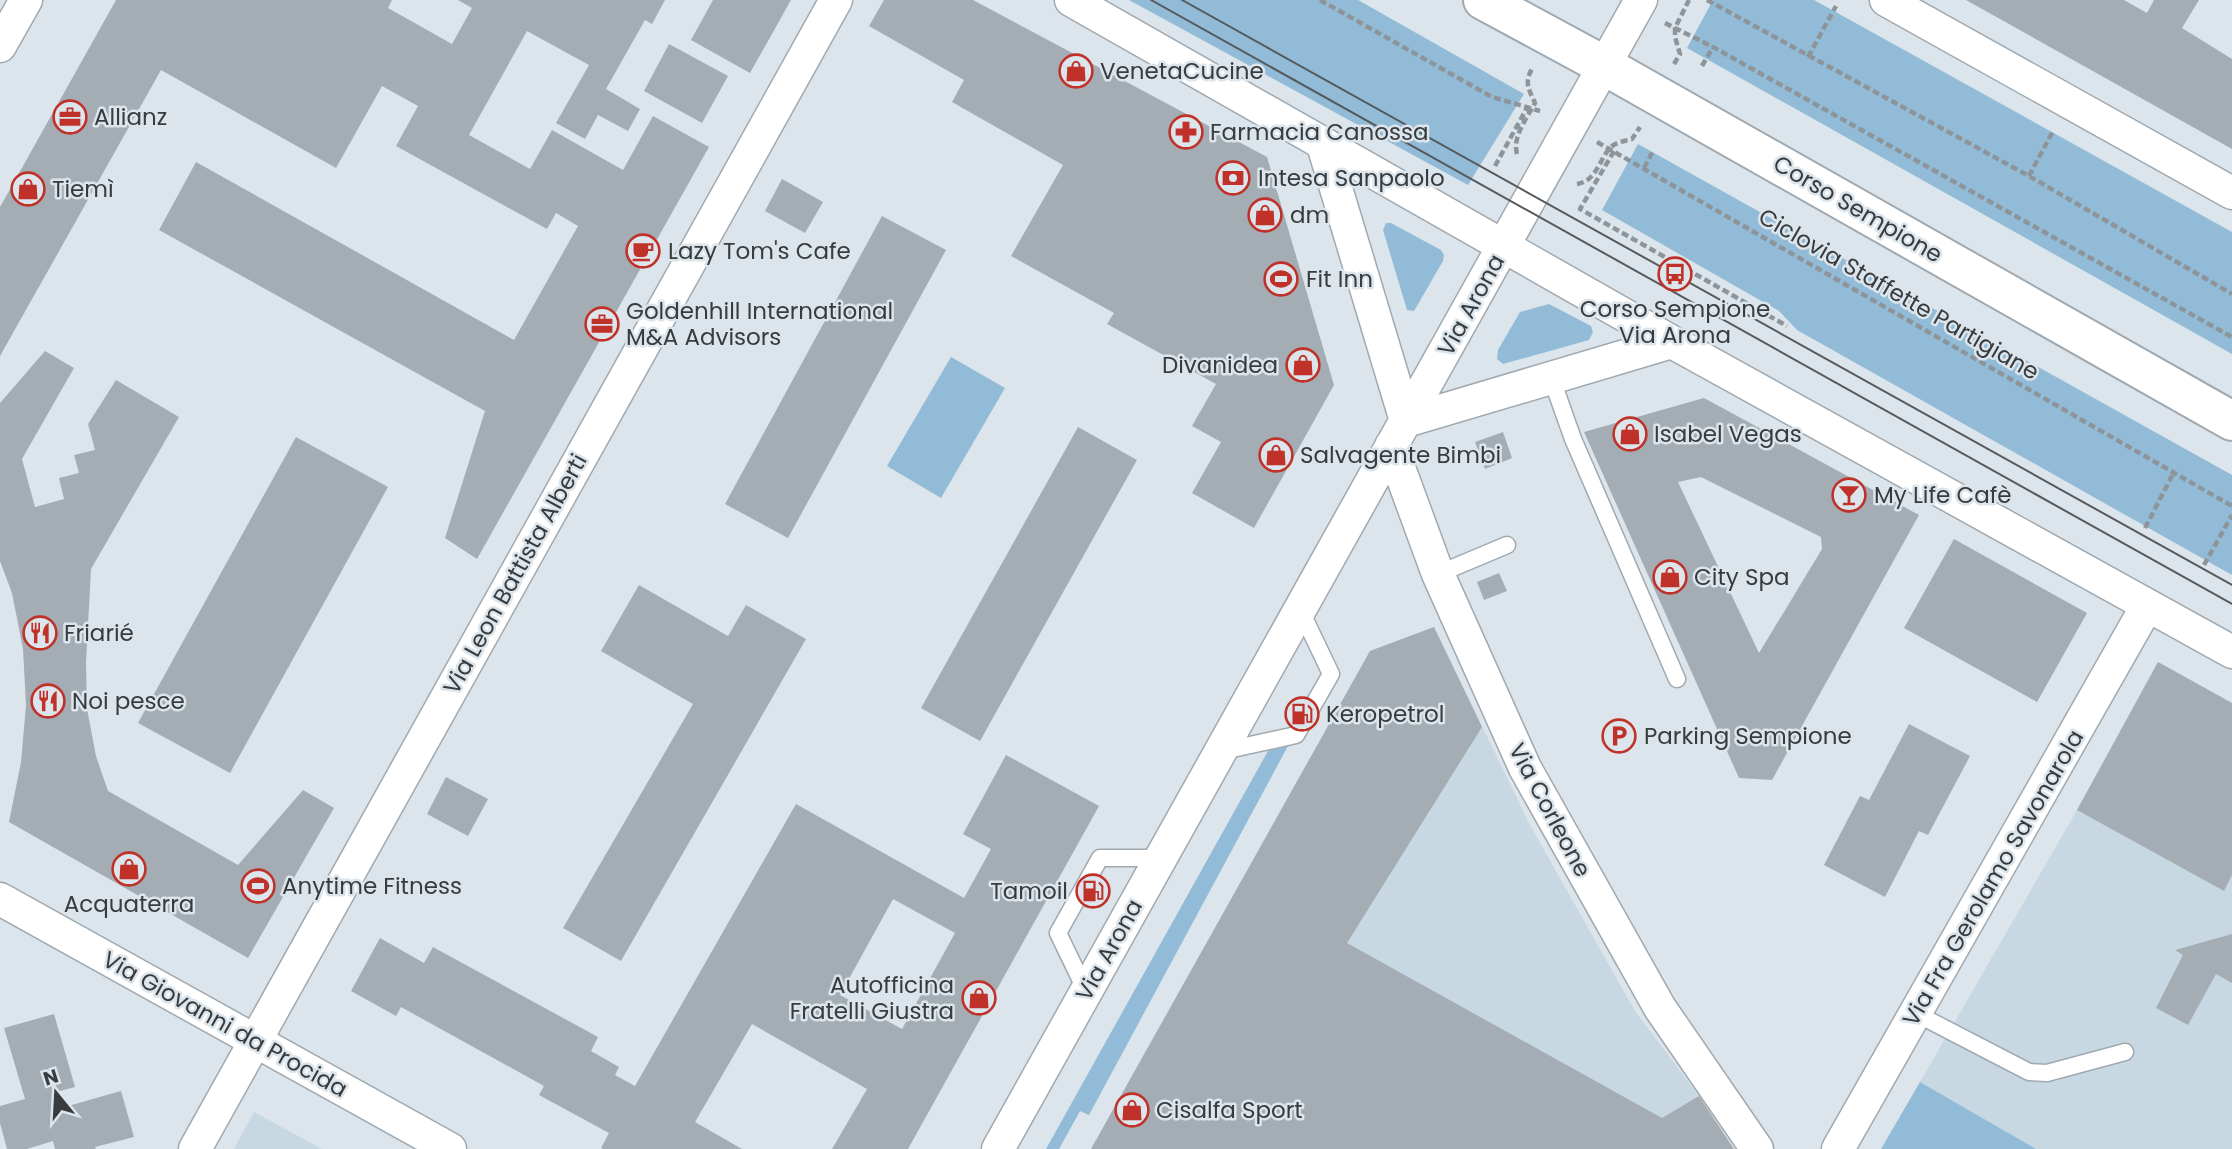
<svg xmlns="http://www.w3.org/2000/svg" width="2232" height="1149" viewBox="0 0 2232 1149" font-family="Poppins,sans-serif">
  <rect width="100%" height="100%" fill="#dce5ec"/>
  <path fill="#c8d8e3" d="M1434,627L1530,825L1635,1011L1699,1096L1734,1149H1091L1370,651Z
    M2158,662L2232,703V1149H2036L1920,1082L2077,810Z
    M254,1112L322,1149H234Z"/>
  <path fill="#91bbd7" d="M1129,0H1358L1524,94L1468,185Z
    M1713,0H1814L2232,232V354L1687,48Z
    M1638,144L2232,475V575L1797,330L1779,311L1602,210Z
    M1386,223H1391L1441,250L1444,255L1443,261L1414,311L1407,310L1383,230Z
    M1549,304L1591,326L1593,332L1589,340L1503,364L1497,359L1498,350L1520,312Z
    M951,357L1005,388L941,498L887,466Z
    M1288,746L1089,1115L1080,1111L1059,1149H1046L1268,751Z
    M1920,1082L2036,1149H1881Z"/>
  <path fill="#a4adb4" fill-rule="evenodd" d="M116,0H392L388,8L452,44L472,8L458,0H665L652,24L645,20L606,89L640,109L628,131L598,115L585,139L556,123L589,65L527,31L469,135L530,169L552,130L623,170L653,116L709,147L477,559L445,538L485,411L159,230L196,162L514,340L578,226L556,213L547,229L396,146L418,106L382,86L336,168L161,70L0,356V207Z
    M713,0H791L750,73L691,40Z
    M884,0H973L1267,157L1334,385L1254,528L1192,493L1221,442L1192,426L1216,384L1107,324L1114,313L1011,256L1063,165L952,102L964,80L869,26Z
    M1966,0H2124L2147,13L2154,0H2199L2182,28L2232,59V149Z
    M669,44L728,76L702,123L644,91Z
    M782,179L823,202L805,233L765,211Z
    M882,216L946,250L788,538L725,504Z
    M45,351L74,368L22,459L35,507L64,499L59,478L79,473L74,455L95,450L88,424L116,380L179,417L91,569L86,663L87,709L96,756L108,791L238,865L303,790L334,808L248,958L9,822L21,762L26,705L23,649L12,593L0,561V403Z
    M1704,398L1919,515L1772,780L1739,778L1584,432ZM1701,477L1821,537L1822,549L1759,653L1678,482Z
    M1078,427L1137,460L980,741L921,708Z
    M1503,432L1512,458L1485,469L1475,442Z
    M296,437L388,487L230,773L138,723Z
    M1954,539L2087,613L2037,702L1904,628Z
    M1499,573L1507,591L1484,600L1477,582Z
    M639,585L728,636L746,605L806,639L621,961L563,928L693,704L601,651Z
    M1434,627L1482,727L1347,943L1662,1118L1699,1096L1734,1149H1091L1370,651Z
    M2158,662L2232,703V875L2224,891L2077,810Z
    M1909,724L1970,756L1928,835L1919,831L1885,897L1824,865L1860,796L1869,800Z
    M1006,755L1099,806L908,1149H832L867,1089L752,1024L695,1122L742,1149H603L601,1148L609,1133L539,1095L544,1086L401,1007L396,1016L351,991L380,938L424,963L433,947L598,1037L591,1051L619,1067L615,1075L635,1086L796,804L964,898L991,849L963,834ZM893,899L955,933L902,1029L840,995Z
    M446,777L488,799L468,836L427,814Z
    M2232,934V983L2216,974L2188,1025L2156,1008L2183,955L2175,950Z
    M54,1014L75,1087L56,1092L61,1108L121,1091L134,1137L95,1147L96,1149H55L53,1141L27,1149H7L0,1123V1106L25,1099L4,1028Z"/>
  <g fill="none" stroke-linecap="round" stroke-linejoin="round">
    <defs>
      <path id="lane" d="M1551,377L1573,439L1677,679
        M1438,574L1507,545
        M1223,751L1296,735L1331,674L1300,609
        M1086,991L1058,933L1100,858H1161
        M1915,1013L2029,1072L2047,1073L2125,1052"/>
      <path id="street" d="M1071,0L1672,342L2232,652
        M1886,0L2232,193
        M0,46L26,0
        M1323,145L1406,421
        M1406,421L1672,342
        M1391,446L1438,574L1525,768L1660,1008L1757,1149
        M0,899L450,1149
        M195,1149L836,0
        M998,1149L1641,0
        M1838,1149L2147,606"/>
      <path id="secondary" d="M1483,0L1605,66L2232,421"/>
    </defs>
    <use href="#lane" stroke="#a0a9b0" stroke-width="19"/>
    <use href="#street" stroke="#a0a9b0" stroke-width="35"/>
    <use href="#secondary" stroke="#a0a9b0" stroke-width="42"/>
    <path stroke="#8e959a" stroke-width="4.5" stroke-dasharray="7 3.5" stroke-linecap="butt" d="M1320,0L1492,97L1540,111
      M1707,0L2029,176L2232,294
      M1665,23L1713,47L2232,337
      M1808,57L1836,6
      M1674,64L1680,54L1675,37V28L1689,0
      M1702,66L1713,47
      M1597,142L2232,506
      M1614,151L1580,209L1787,326
      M1517,154C1512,137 1527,118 1535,103C1528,88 1524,82 1533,67
      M1495,166L1528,106
      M1644,168L1653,151
      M2029,176L2053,131
      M1577,184C1597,181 1599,159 1611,147C1616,142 1625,141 1632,139L1640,127
      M2145,528L2174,472
      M2204,565L2232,515"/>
    <use href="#lane" stroke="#fff" stroke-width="16"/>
    <use href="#street" stroke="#fff" stroke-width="32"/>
    <use href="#secondary" stroke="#fff" stroke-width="38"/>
    <path stroke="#565a5d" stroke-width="2" d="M1151,0L2232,604
      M1182,0L2232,585"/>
  </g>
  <defs>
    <symbol id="shop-ring" viewBox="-11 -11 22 22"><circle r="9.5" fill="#dce5ec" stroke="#bf3129" stroke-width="1.5"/><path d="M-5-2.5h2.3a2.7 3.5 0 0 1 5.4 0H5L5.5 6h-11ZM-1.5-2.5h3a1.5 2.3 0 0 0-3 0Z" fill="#bf3129"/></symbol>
    <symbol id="office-ring" viewBox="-11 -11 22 22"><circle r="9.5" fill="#dce5ec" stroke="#bf3129" stroke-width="1.5"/><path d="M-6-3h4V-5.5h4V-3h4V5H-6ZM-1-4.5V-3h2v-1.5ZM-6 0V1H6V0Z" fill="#bf3129"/></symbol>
    <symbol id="pharmacy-ring" viewBox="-11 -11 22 22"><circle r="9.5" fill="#dce5ec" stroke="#bf3129" stroke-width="1.5"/><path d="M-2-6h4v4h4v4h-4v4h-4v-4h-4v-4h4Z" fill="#bf3129"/></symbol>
    <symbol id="bank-ring" viewBox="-11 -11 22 22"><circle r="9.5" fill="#dce5ec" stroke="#bf3129" stroke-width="1.5"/><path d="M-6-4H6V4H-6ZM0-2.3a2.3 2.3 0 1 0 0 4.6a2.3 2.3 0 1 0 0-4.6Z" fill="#bf3129"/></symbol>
    <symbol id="cafe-ring" viewBox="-11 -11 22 22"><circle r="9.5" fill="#dce5ec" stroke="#bf3129" stroke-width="1.5"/><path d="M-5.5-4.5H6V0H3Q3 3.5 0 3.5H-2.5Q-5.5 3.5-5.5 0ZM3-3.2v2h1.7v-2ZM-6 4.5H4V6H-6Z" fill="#bf3129"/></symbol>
    <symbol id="bus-ring" viewBox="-11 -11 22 22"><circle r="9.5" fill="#dce5ec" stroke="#bf3129" stroke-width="1.5"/><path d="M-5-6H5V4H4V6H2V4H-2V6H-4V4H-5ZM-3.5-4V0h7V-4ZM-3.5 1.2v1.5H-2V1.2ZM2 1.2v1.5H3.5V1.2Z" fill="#bf3129"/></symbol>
    <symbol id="stadium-ring" viewBox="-11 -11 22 22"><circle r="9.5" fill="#dce5ec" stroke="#bf3129" stroke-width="1.5"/><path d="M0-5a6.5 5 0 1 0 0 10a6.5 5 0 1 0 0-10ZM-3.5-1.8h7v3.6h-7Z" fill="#bf3129"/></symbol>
    <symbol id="bar-ring" viewBox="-11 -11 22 22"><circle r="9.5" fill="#dce5ec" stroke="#bf3129" stroke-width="1.5"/><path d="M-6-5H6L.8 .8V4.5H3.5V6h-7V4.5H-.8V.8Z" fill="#bf3129"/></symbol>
    <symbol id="restaurant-ring" viewBox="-11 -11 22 22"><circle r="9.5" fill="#dce5ec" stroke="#bf3129" stroke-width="1.5"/><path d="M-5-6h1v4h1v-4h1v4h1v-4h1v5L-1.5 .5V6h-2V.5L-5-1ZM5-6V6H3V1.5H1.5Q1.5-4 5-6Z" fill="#bf3129"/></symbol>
    <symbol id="fuel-ring" viewBox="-11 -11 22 22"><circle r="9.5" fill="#dce5ec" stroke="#bf3129" stroke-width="1.5"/><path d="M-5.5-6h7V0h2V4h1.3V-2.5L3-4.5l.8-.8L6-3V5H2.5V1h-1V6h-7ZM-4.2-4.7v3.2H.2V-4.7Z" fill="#bf3129"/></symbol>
    <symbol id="parking-ring" viewBox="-11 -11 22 22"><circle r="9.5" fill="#dce5ec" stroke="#bf3129" stroke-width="1.5"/><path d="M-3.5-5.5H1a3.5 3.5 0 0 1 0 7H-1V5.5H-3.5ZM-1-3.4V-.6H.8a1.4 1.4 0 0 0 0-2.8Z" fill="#bf3129"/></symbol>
  </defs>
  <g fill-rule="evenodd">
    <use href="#shop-ring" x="1057" y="52" width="38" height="38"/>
    <use href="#office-ring" x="51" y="98" width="38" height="38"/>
    <use href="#pharmacy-ring" x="1167" y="113" width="38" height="38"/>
    <use href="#bank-ring" x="1214" y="159" width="38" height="38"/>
    <use href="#shop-ring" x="9" y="170" width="38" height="38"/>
    <use href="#shop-ring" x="1246" y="196" width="38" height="38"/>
    <use href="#cafe-ring" x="624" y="232" width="38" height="38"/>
    <use href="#bus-ring" x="1656" y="255" width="38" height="38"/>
    <use href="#stadium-ring" x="1262" y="260" width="38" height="38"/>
    <use href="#office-ring" x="583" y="305" width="38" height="38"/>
    <use href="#shop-ring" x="1284" y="346" width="38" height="38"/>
    <use href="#shop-ring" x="1611" y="415" width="38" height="38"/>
    <use href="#shop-ring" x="1257" y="436" width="38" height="38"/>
    <use href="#bar-ring" x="1830" y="476" width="38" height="38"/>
    <use href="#shop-ring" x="1651" y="558" width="38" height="38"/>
    <use href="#restaurant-ring" x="21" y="614" width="38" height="38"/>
    <use href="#restaurant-ring" x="29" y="682" width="38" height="38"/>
    <use href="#fuel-ring" x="1283" y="695" width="38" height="38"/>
    <use href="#parking-ring" x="1600" y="717" width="38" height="38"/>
    <use href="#shop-ring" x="110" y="850" width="38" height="38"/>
    <use href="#stadium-ring" x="239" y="867" width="38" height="38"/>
    <use href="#fuel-ring" x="1074" y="872" width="38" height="38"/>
    <use href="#shop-ring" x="960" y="979" width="38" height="38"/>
    <use href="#shop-ring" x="1113" y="1091" width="38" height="38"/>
  </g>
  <g text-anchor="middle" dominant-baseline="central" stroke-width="5" stroke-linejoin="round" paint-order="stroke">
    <g font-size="23" fill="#383c3e" stroke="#dce5ec" text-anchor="start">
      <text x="1100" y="71">VenetaCucine</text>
      <text x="94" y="117">Allianz</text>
      <text x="1210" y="132">Farmacia Canossa</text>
      <text x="1258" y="178">Intesa Sanpaolo</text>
      <text x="52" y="189">Tiemì</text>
      <text x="1290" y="215">dm</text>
      <text x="668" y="251">Lazy Tom's Cafe</text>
      <text x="1306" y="279">Fit Inn</text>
      <text x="1675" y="309" text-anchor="middle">Corso Sempione<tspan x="1675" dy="26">Via Arona</tspan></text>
      <text x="626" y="311">Goldenhill International<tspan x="626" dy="26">M&amp;A Advisors</tspan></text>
      <text x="1278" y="365" text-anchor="end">Divanidea</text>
      <text x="1654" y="434">Isabel Vegas</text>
      <text x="1300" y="455">Salvagente Bimbi</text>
      <text x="1874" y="495">My Life Cafè</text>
      <text x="1694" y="577">City Spa</text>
      <text x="64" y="633">Friarié</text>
      <text x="72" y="701">Noi pesce</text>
      <text x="1326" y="714">Keropetrol</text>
      <text x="1644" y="736">Parking Sempione</text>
      <text x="282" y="886">Anytime Fitness</text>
      <text x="1068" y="891" text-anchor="end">Tamoil</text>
      <text x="129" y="904" text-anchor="middle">Acquaterra</text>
      <text x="954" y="985" text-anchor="end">Autofficina<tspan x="954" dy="26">Fratelli Giustra</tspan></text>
      <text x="1156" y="1110">Cisalfa Sport</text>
    </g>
    <g font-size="23" fill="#383c3e" stroke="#dce5ec">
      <text transform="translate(1858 209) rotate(30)">Corso Sempione</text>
      <text transform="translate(1899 294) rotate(30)">Ciclovia Staffette Partigiane</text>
      <text transform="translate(1471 305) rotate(-61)">Via Arona</text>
      <text transform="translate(515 574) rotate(-61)">Via Leon Battista Alberti</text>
      <text transform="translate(1550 810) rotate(62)">Via Corleone</text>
      <text transform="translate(1993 878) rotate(-60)">Via Fra Gerolamo Savonarola</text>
      <text transform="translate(1109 950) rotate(-61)">Via Arona</text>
      <text transform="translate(225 1024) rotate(29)">Via Giovanni da Procida</text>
    </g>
  </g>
  <g transform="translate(56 1093) rotate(342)" stroke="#dce5ec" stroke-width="5" paint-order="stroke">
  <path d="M0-5L12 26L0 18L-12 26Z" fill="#383c3e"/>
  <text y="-10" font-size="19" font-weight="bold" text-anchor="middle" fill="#383c3e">N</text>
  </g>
</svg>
